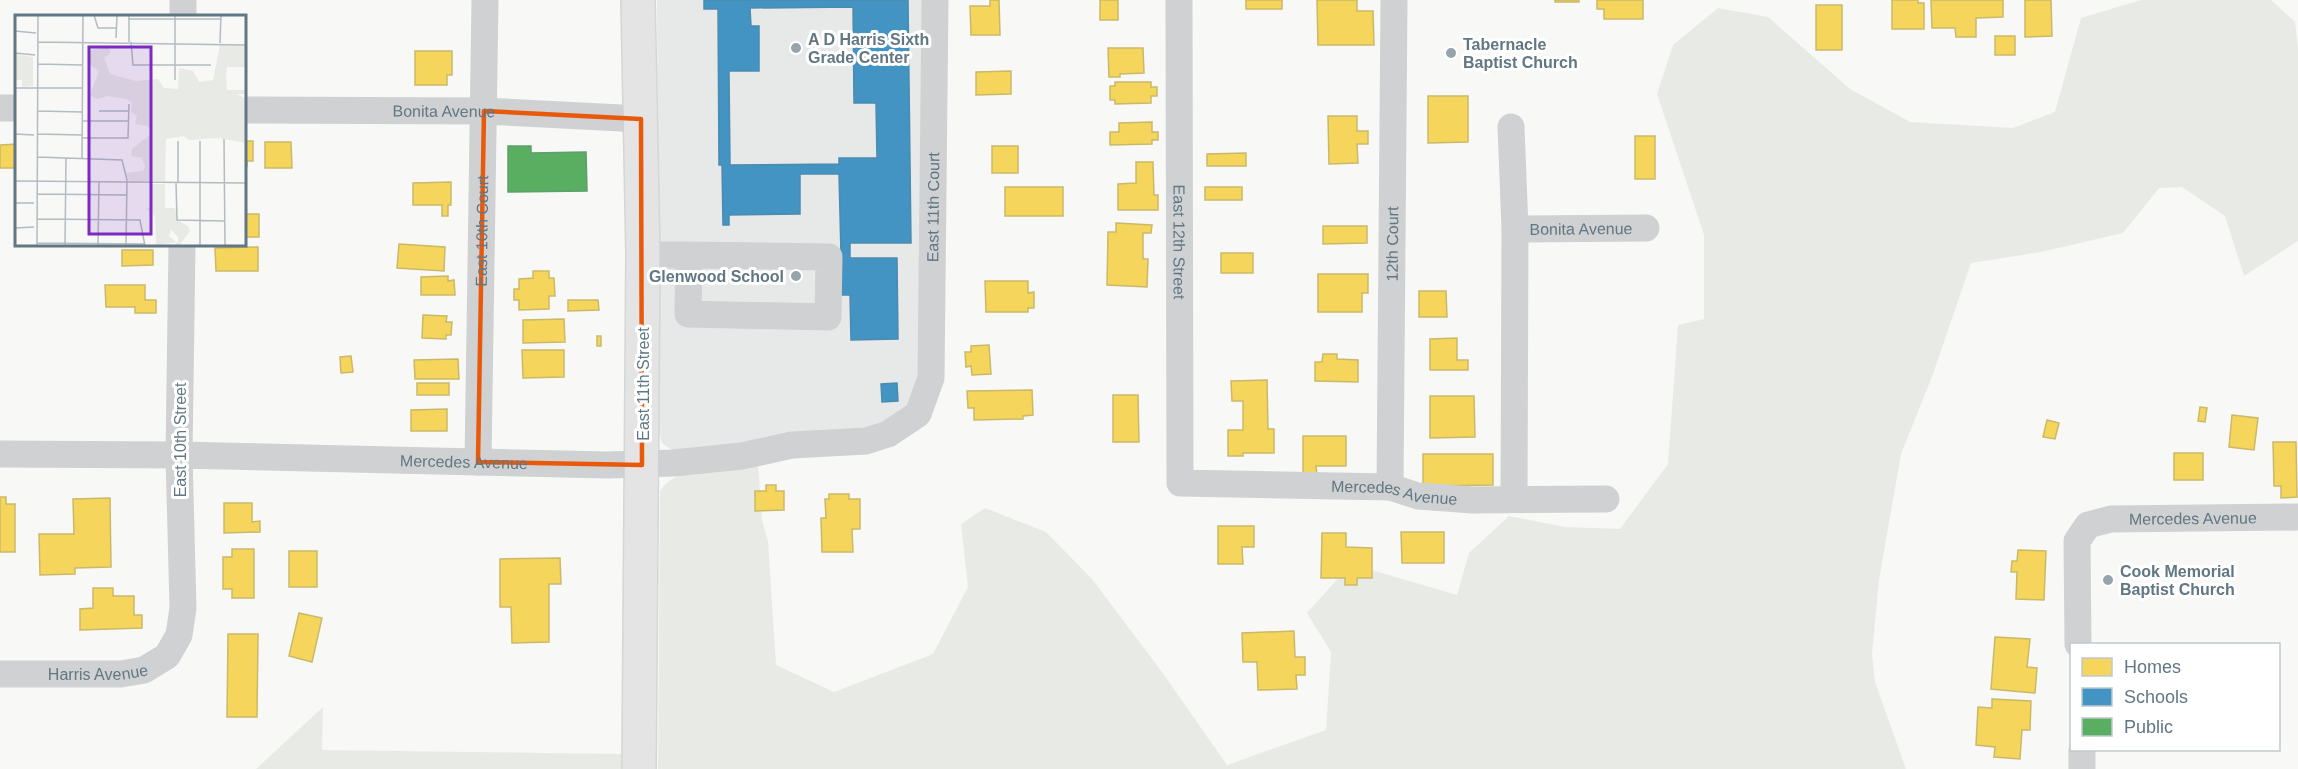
<svg xmlns="http://www.w3.org/2000/svg" width="2298" height="769" viewBox="0 0 2298 769" font-family="Arial,sans-serif">
  <rect width="100%" height="100%" fill="#f8f8f7"/>
  <path fill="#e7e9e9" d="M657,0H927L919,396L888,428L674,452L662,443L659,433Z"/>
  <path fill="#e8ebe5" d="M2141,0H2271L2295,22L2298,49V241L2244,276L2225,216L2182,187L2159,188L2123,233L2041,252L1971,263L1933,374L1901,454L1879,580L1872,654L1875,682L1906,769H658L660,492C672,466 732,466 758,462L762,520L768,541L776,665L834,692L933,654L968,587L961,524L985,508L1046,532L1092,579L1162,672L1227,765L1326,730L1331,652L1307,613L1351,564L1457,595L1469,553L1509,516L1565,527L1620,529L1668,464L1678,325L1704,319V235L1657,94L1673,45L1718,8L1768,17L1850,89L1910,122L2013,128L2055,112L2081,18Z
    M323,707L322,750L622,754V769H256Z"/>
  <path fill="#f6d55c" stroke="#c9b968" stroke-width="1.5" d="M990,0H999L1000,35H971L970,6H990Z
    M1100,0H1118V20H1100Z
    M1246,0H1282V9H1246Z
    M1317,0H1357V11H1373L1374,45H1318Z
    M1555,0H1579V2H1555Z
    M1597,0H1643V19H1604V9H1597Z
    M1892,0H1918V3H1924V29H1892Z
    M1931,0H2003V17L1976,18V37H1956L1955,28H1932Z
    M2025,0H2051L2052,36L2025,37Z
    M1816,5H1842V50H1816Z
    M1995,36H2015V55H1995Z
    M1108,48H1143L1144,73L1120,74V77H1109Z
    M415,51H452V75H447V85H415Z
    M1011,71V94L976,95V72Z
    M1115,82H1151V87H1157V96H1151V103L1115,104V100H1110V86H1115Z
    M1428,96H1468V142L1428,143Z
    M1328,116H1357V131H1368V144H1357L1358,163L1329,164Z
    M1152,122V132H1158V140H1152V144L1110,145V132H1119V123Z
    M1635,136H1655V179H1635Z
    M244,141H253V161H247V166H244Z
    M265,142H291L292,168H265Z
    M16,144V168H0V145Z
    M992,146H1018V173H992Z
    M1246,153V166H1207V154Z
    M1136,162H1153L1154,195H1158V210H1118V184L1136,183Z
    M451,182V205H448V216H442V205H413V183Z
    M1005,187H1063V216H1005Z
    M1205,187H1242V200H1205Z
    M244,214H259V237H244Z
    M1116,223L1152,225L1151,233H1143V259H1148L1147,287L1107,285L1108,232H1116Z
    M1323,226H1367V243L1323,244Z
    M399,244L445,247L444,271L397,268Z
    M258,247V271H216L215,248Z
    M122,250H153V265L122,266Z
    M1221,253H1253V273H1221Z
    M533,271H549V278H554L555,296H549V309L519,310V300H514V289H519V279L533,278Z
    M1318,274H1368V293H1362V312H1318Z
    M448,276V281L454,280L455,295H421V277Z
    M985,281H1028V293L1034,292V308H1028V312H986Z
    M105,285H145V300H156V313H135V307H106Z
    M1419,291H1446L1447,317H1419Z
    M568,300H598L599,310L568,311Z
    M423,315L447,316L446,322H452L451,335H446V339L422,338Z
    M564,319L565,342L523,343V320Z
    M597,336H601V346H597Z
    M1457,338V360H1468V370H1430V339Z
    M989,345L991,374L972,375L971,366L966,367L965,352H971V346Z
    M522,350H564V377L523,378Z
    M1323,354H1337V359L1358,360V382L1315,381V362H1322Z
    M351,356L353,372L341,373L340,357Z
    M458,359L459,379H415L414,360Z
    M1267,380L1268,429H1274V453H1243V456H1228V430H1243V401H1232L1231,381Z
    M417,383H449V395H417Z
    M1032,390L1033,415L1023,416V419L974,420V408H968L967,391Z
    M1113,395H1138L1139,442H1113Z
    M1430,396H1474L1475,437L1430,438Z
    M2200,407L2207,408L2205,422L2198,421Z
    M447,409V431H411V410Z
    M2232,415L2258,418L2254,450L2229,447Z
    M2047,420L2059,423L2055,439L2043,437Z
    M1303,436H1346V466H1316L1317,474H1303Z
    M2273,442H2296L2297,497L2281,498V486H2274Z
    M2174,453H2203V480H2174Z
    M1423,454H1493V485L1423,486Z
    M766,485H776V491H784V510L755,511V491H766Z
    M829,494H849V499H860V529H852L853,552H822L821,518H826L825,499H829Z
    M0,497H6V504H15V552H0Z
    M110,498L111,567L75,568V574L40,575L39,534H74L73,499Z
    M224,503H252V522L260,521V532L224,533Z
    M1218,526H1254V547H1242L1243,564H1218Z
    M1401,532H1444V563H1402Z
    M1322,533H1346V547L1372,548V578H1357V585H1345V578H1321Z
    M232,549H254V598H232V589H223V557H232Z
    M2018,550L2046,551L2044,600L2016,599L2017,572H2011L2012,561H2017Z
    M289,551H317V587H289Z
    M560,558L561,584H549V642L512,643L511,607H500V559Z
    M93,588H113V596H134V615H142V628L80,630V609L93,608Z
    M299,613L322,618L312,662L289,656Z
    M1294,631L1295,657H1305V675H1296L1297,689L1258,690L1257,662H1243L1242,633Z
    M228,634H258L257,717H227Z
    M1995,637L2030,639L2027,667L2037,668L2035,693L1991,689Z
    M1992,699L2031,701L2030,730H2022L2020,759L1994,757L1995,747L1976,745L1978,707L1992,708Z"/>
  <path fill="#4393c3" stroke="#4c8bb0" stroke-width="1.5" fill-rule="evenodd" d="M704,0H908L911,243H850V258H897L898,339L851,340L850,295H842L839,174H800V214L729,215V225H723L722,165H719L718,9H704ZM853,7L854,103H876L877,158H839V164L730,165L729,71H759V26H751L750,8Z
    M897,383L898,401L882,402L881,384Z"/>
  <path fill="#5aae61" stroke="#5c9e6c" stroke-width="1.5" d="M508,146H531V153L586,152L587,191L508,192Z"/>
  <g fill="none" stroke-linecap="round" stroke-linejoin="round">
    <defs>
      <path id="major" d="M638,0L643,255L639,769"/>
    </defs>
    <use href="#major" stroke="#d5d6d6" stroke-width="36"/>
    <g stroke="#d0d1d2" stroke-width="27">
      <path d="M183,0V16"/>
      <path id="s1" d="M1179,0L1180,483L1390,487L1418,496L1473,500L1606,499"/>
      <path d="M0,108H16"/>
      <path id="s2" d="M244,110L484,111L641,119"/>
      <path d="M1511,127L1515,229L1514,499"/>
      <path id="s3" d="M1515,229L1646,228"/>
      <path d="M643,255C658,255 673,255 689,255L829,257L828,317L688,314L689,255"/>
      <path id="s4" d="M0,454L179,455L607,465L673,463L742,456L792,445L866,441L888,434L918,414L931,378L935,0"/>
      <path id="s5" d="M478,462L485,0"/>
      <path id="s6" d="M1390,487L1394,0"/>
      <path id="s7" d="M2078,644L2077,541L2088,525L2111,519L2298,517"/>
      <path id="s8" d="M0,674H121L144,670L167,656L179,635L183,608L179,455L182,244"/>
      <path d="M2082,769V750"/>
    </g>
    <use href="#major" stroke="#e3e4e3" stroke-width="33"/>
  </g>
  <path fill="none" stroke="#e8590c" stroke-width="4.5" stroke-linejoin="round" d="M484,111L641,119L642,465L478,462Z"/>
  <g fill="#96a4ac" stroke="#fff" stroke-width="2">
    <circle cx="796" cy="48" r="6"/>
    <circle cx="1451" cy="53" r="6"/>
    <circle cx="796" cy="276" r="6"/>
    <circle cx="2108" cy="580" r="6"/>
  </g>
  <g text-anchor="middle" dominant-baseline="central" stroke-width="6" stroke-linejoin="round" paint-order="stroke">
    <g font-size="16" font-weight="bold" fill="#617784" stroke="#fff" text-anchor="start">
      <text x="808" y="39">A D Harris Sixth<tspan x="808" dy="18">Grade Center</tspan></text>
      <text x="1463" y="44">Tabernacle<tspan x="1463" dy="18">Baptist Church</tspan></text>
      <text x="784" y="276" text-anchor="end">Glenwood School</text>
      <text x="2120" y="571">Cook Memorial<tspan x="2120" dy="18">Baptist Church</tspan></text>
    </g>
    <g font-size="16" fill="#617784" stroke="#fff">
      <text stroke="none"><textPath href="#s2" startOffset="200">Bonita Avenue</textPath></text>
      <text stroke="none"><textPath href="#s4" startOffset="1136">East 11th Court</textPath></text>
      <text stroke="none"><textPath href="#s3" startOffset="66">Bonita Avenue</textPath></text>
      <text stroke="none"><textPath href="#s5" startOffset="231">East 10th Court</textPath></text>
      <text stroke="none"><textPath href="#s1" startOffset="242">East 12th Street</textPath></text>
      <text stroke="none"><textPath href="#s6" startOffset="243">12th Court</textPath></text>
      <text transform="translate(643 384) rotate(-90)">East 11th Street</text>
      <text transform="translate(180 440) rotate(-90)">East 10th Street</text>
      <text stroke="none"><textPath href="#s4" startOffset="464">Mercedes Avenue</textPath></text>
      <text stroke="none"><textPath href="#s1" startOffset="698">Mercedes Avenue</textPath></text>
      <text stroke="none"><textPath href="#s7" startOffset="228">Mercedes Avenue</textPath></text>
      <text stroke="none"><textPath href="#s8" startOffset="98">Harris Avenue</textPath></text>
    </g>
  </g>
  <g transform="translate(15 15)">
    <rect width="231" height="231" fill="#f8f8f7"/>
    <path d="M205,29L231,31V52H212L211,60L212,75H231V79H222L231,84V128L203,123L174,125L169,121L151,124L150,166H114L111,158L128,156L130,152L127,143L116,141L117,134L136,119L133,111L120,109L122,101L116,97L117,88L112,84L93,81L82,84L75,80L84,56L75,50L73,36L93,32L96,37L89,43L95,59L121,66L143,64L149,73L163,74L164,53L178,56L184,67L198,65ZM0,39L18,42V71L7,72V65H0ZM135,169H150V193H160L164,206L173,211L175,216L164,231H158L163,227V222L156,214L154,221L161,227L141,231L140,202L131,193H135Z" fill="#e8ebe5"/>
    <path fill="none" stroke="#b3bcc2" stroke-width="1.5" d="M79,0L83,13H102M160,0V65M114,4H206M0,16L21,18M101,23L102,0M23,27L231,30M114,27V0M116,27L118,50H196M205,28L206,0M0,38L20,40M23,49L68,50M0,73H67M23,96L67,97M84,96H114M67,106H113M0,119L19,120M23,119L67,120M67,123H113L114,89M209,124L210,231M22,142L107,145L112,165L111,231M67,143L68,0M0,166L231,168M161,167L162,205L210,206M163,167V126M22,179L111,180M0,188H19M22,204L125,205L130,231M0,213L19,212M22,228L130,229M22,231L23,0M50,231L51,143M83,231L84,167M185,231V126"/>
    <path fill="#7b2cbf" fill-opacity="0.15" stroke="#7b2cbf" stroke-width="3" d="M74,32H136V219H74Z"/>
    <rect width="231" height="231" fill="none" stroke="#617784" stroke-width="3"/>
  </g>
  <rect x="2070" y="643" width="210" height="108" fill="#ffffff" stroke="#c0c9ce" stroke-width="1.5"/>
  <rect x="2082" y="658" width="30" height="18" fill="#f6d55c" stroke="#c0c9ce" stroke-width="1.5"/>
  <text x="2124" y="673" font-size="18" fill="#617784">Homes</text>
  <rect x="2082" y="688" width="30" height="18" fill="#4393c3" stroke="#c0c9ce" stroke-width="1.5"/>
  <text x="2124" y="703" font-size="18" fill="#617784">Schools</text>
  <rect x="2082" y="718" width="30" height="18" fill="#5aae61" stroke="#c0c9ce" stroke-width="1.5"/>
  <text x="2124" y="733" font-size="18" fill="#617784">Public</text>
</svg>
